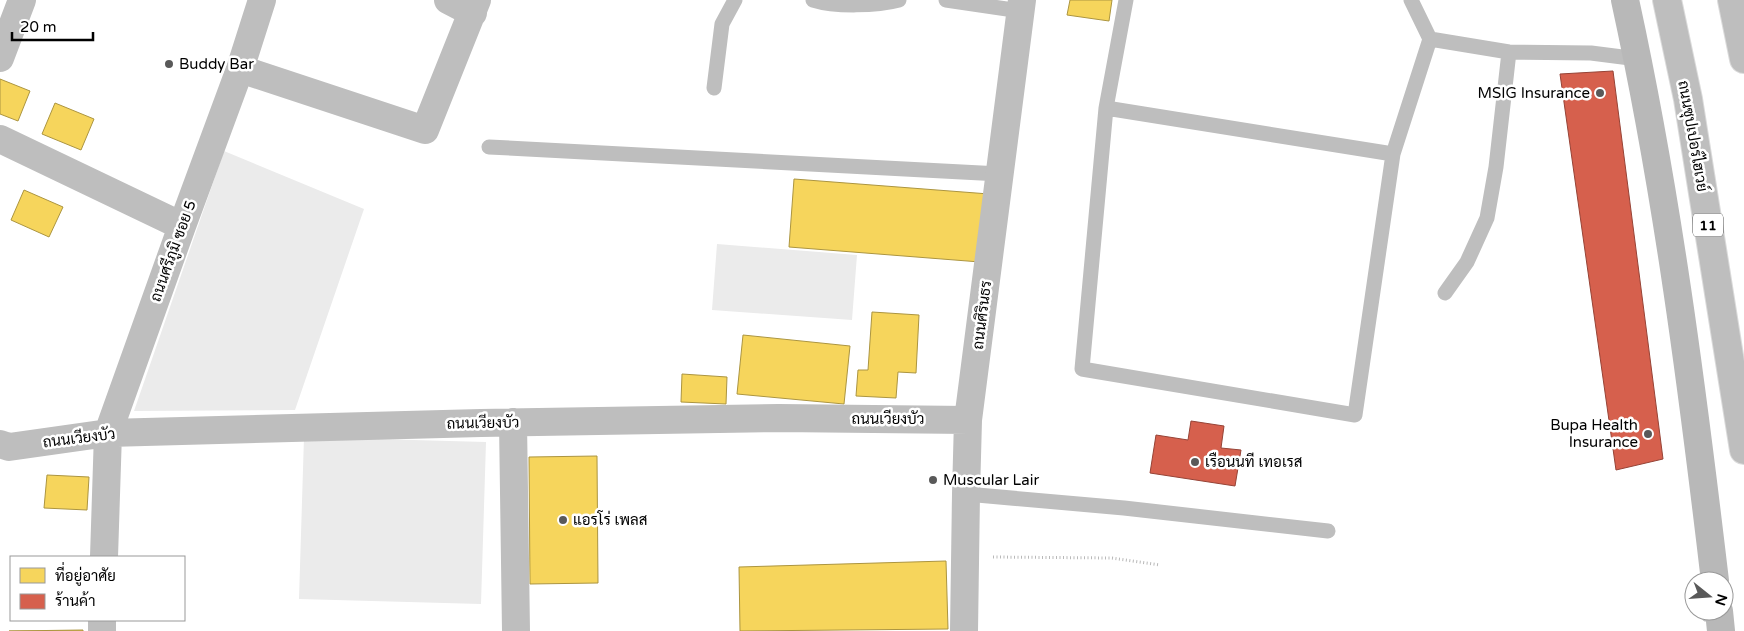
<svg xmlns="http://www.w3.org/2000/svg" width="1744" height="631" viewBox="0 0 1744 631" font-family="'Varela Round',Sarabun,sans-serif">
  <rect width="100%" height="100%" fill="#fff"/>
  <path fill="#ebebeb" d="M224,151L364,209L295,410L134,411Z
    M717,244L857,255L852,320L712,310Z
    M304,437L486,442L481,604L299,599Z"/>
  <path fill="#f6d55c" stroke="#ac9540" d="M1070,0H1112L1109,21L1067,15Z
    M0,79L30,91L18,121L0,114Z
    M55,103L94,119L81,150L42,134Z
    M794,179L989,194L980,262L789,247Z
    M24,190L63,207L49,237L11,220Z
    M872,312L919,315L916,373L898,372L896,398L856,396L858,370H868Z
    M743,335L850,346L844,404L737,394Z
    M682,374L727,377L726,404L681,402Z
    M597,456L598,583L530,584L529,457Z
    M47,475L89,477L87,510L44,508Z
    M946,561L948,629L740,631L739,567Z
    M83,630V631H9Z"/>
  <path fill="#d6604d" stroke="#964336" d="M1613,71L1663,459L1616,470L1560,74Z
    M1191,421L1224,426L1221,448L1241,450L1235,486L1150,473L1156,435L1188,440Z"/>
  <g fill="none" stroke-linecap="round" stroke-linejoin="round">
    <path stroke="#bebebe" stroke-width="9" d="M1705,611L1706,617"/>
    <defs>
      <path id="highway" d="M1667,0L1688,99L1744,450
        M1732,0L1744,59"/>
    </defs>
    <use href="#highway" stroke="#dbdbdb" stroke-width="30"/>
    <path stroke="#b9b9b9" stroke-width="3" stroke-dasharray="1 2.5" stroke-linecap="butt" d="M993,557L1112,558L1160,565"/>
    <path stroke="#bebebe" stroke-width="15" d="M813,0C835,7 877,6 899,0
      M946,0L1020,11
      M1126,0L1106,108L1082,369L1355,415L1393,154L1430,39
      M1411,0L1430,39L1509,52L1591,53L1638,59
      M714,88L722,24L735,0
      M1106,108L1393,154
      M489,147L1000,174
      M1445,293L1467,262L1487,218L1496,167L1509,52
      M966,494L1124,508L1328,531"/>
    <path stroke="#bebebe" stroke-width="28" d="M448,0L473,13
      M0,58L22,0
      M240,69L425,130L477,0
      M0,139L182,226
      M513,422L516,631
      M0,444L9,447L108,433L481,423L779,418L968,420
      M104,557L108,433L182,226L240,69L262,0
      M102,631V620
      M964,631L966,494L968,420L1022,0"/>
    <path stroke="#b8b8b8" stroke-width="28" d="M1625,0C1667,192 1692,386 1715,581
      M1719,611L1721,631"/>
    <use href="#highway" stroke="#bebebe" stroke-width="28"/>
  </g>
  <g fill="#595959" stroke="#fff" stroke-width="2">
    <circle cx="169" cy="64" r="5"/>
    <circle cx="1600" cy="93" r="5"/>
    <circle cx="1648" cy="434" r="5"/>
    <circle cx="1195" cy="462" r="5"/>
    <circle cx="933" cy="480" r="5"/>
    <circle cx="563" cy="520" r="5"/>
  </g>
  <g text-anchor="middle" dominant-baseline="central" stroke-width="5" stroke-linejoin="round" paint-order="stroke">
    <rect fill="#fff" stroke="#4c4c4c" stroke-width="1" x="1693" y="213.5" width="30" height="23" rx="4"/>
    <g font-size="14" font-weight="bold" fill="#000">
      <text x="1708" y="225">11</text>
    </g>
    <g font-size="15" fill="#000" stroke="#fff" text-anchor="start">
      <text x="179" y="64">Buddy Bar</text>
      <text x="1590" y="93" text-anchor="end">MSIG Insurance</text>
      <text x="1638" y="425" text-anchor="end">Bupa Health<tspan x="1638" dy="17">Insurance</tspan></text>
      <text x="1205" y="462">เรือนนที เทอเรส</text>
      <text x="943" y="480">Muscular Lair</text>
      <text x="573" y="520">แอรโร่ เพลส</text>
    </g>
    <g font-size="15" fill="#000" stroke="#fff">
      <text transform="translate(1693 136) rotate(80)">ถนนซุปเปอร์ไฮเวย์</text>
      <text transform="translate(173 251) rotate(-70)">ถนนศรีภูมิ ซอย 5</text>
      <text transform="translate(982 315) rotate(-83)">ถนนศิรินธร</text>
      <text x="888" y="419">ถนนเวียงบัว</text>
      <text transform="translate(483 423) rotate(-1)">ถนนเวียงบัว</text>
      <text transform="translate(79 438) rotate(-7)">ถนนเวียงบัว</text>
    </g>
  </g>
  <rect x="10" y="556" width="175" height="65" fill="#ffffff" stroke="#999999"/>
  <rect x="20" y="568" width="25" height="15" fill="#f6d55c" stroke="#999999"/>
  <text x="55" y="581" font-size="15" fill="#000000">ที่อยู่อาศัย</text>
  <rect x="20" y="594" width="25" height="15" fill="#d6604d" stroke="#999999"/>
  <text x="55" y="606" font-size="15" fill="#000000">ร้านค้า</text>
  <g transform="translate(1709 596) rotate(107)"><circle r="24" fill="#ffffff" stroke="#999999"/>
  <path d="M0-4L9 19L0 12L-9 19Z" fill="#595959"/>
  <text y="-8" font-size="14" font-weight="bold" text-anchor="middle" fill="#000000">N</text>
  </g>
  <path d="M12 32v8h81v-8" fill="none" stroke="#000000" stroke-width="2.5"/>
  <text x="20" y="32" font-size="15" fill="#000000" stroke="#ffffff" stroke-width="4" paint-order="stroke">20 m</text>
</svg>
